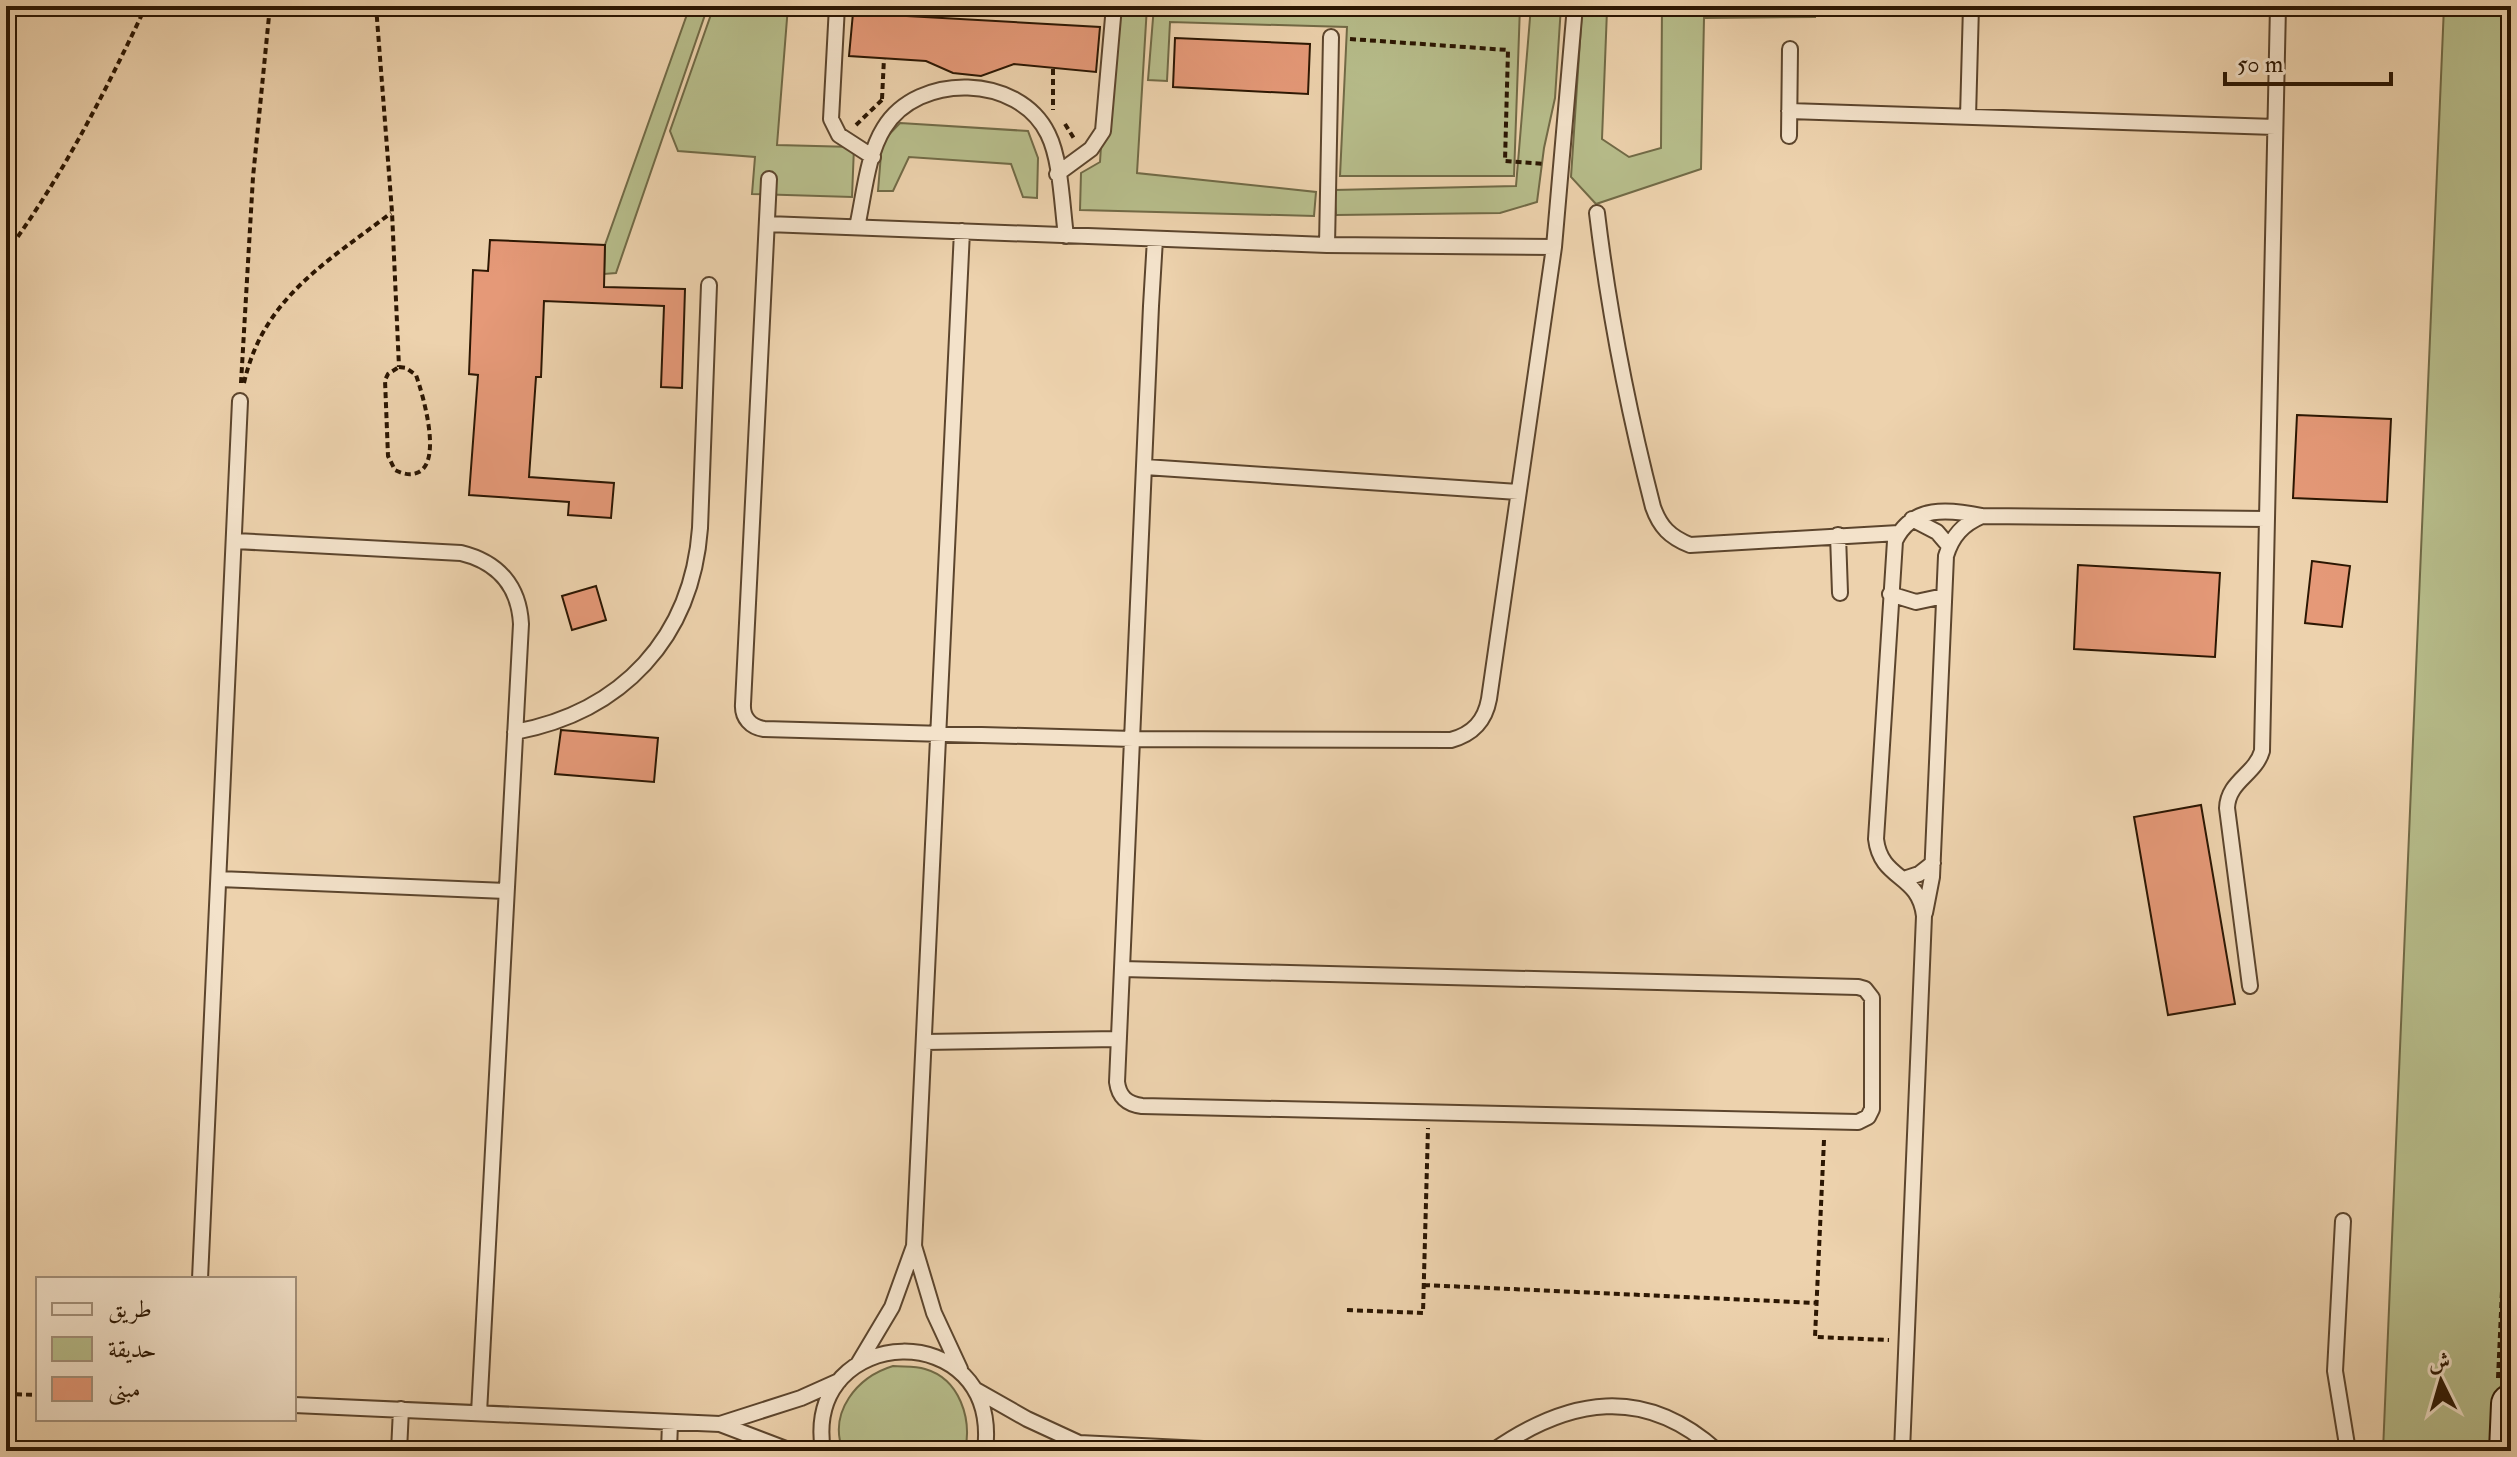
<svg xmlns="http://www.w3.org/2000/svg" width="2517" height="1457" font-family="'IM FELL Double Pica',Amiri,serif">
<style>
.green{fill:#b7bd8b;stroke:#716a46;stroke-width:2}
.building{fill:#e59978;stroke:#2b1602;stroke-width:2}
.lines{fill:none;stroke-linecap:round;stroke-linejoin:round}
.lane-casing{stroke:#5c452d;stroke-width:18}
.secondary-casing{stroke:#2b1602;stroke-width:42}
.path{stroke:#2b1602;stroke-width:4;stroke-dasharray:6 4;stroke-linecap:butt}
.lane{stroke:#f3e2ca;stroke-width:14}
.secondary{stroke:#f3e2ca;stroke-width:38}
</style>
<rect width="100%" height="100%" fill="#edd2ad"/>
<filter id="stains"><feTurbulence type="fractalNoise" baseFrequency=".0025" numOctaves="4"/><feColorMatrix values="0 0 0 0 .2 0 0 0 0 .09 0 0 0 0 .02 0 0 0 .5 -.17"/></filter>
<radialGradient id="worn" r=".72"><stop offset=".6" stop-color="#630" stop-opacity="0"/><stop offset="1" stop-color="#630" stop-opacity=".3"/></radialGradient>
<path class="green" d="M690,6H708L616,273L604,274L605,245Z
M714,6H788L777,145L854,147L852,197L752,194L755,157L678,151L670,131Z
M1110,6H1147L1137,173L1316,192L1314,216L1080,210L1081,173L1100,162Z
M1154,6H1520L1514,176H1340L1347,27L1170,22L1167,81L1148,80Z
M1531,6H1561L1555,98L1544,148L1537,202L1500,213L1336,215L1334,190L1516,186Z
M1662,6H1815V17L1704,18L1701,169L1596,204L1571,177L1582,10H1607L1602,139L1629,157L1661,148Z
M2444,6H2511V1451H2383Z
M900,123L1028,131L1038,158L1037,198L1023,197L1011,164L909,157L893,191H878L882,142Z
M893,1366C904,1367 915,1366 925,1369C960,1379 972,1419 965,1451H843C828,1412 857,1377 893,1366Z"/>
<path class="building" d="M853,13L1100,27L1096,72L1014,64L981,76L953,73L926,61L849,56Z
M1175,38L1310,44L1308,94L1173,87Z
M490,240L605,245L604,287L685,289L682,388L661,387L664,306L544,301L541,377H536L529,477L614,483L611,518L568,515L569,502L469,495L478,375L469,374L473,270L488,271Z
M2297,415L2391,419L2387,502L2293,498Z
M2312,561L2350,566L2342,627L2305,623Z
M2078,565L2220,573L2215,657L2074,649Z
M596,586L606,620L572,630L562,596Z
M561,730L658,738L654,782L555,774Z
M2201,805L2235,1004L2168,1015L2134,817Z"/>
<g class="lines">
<defs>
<path id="lane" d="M837,6L831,119L839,135L873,157
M1789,111L2275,127
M1968,117L1971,6
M1789,136L1790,49
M1057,174L1091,149L1103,131L1114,6
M769,179L743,704C742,718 751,727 764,729L1133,739L1451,740C1473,734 1485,721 1489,699L1554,247L1575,6
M1597,213C1609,313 1628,410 1653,507C1660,527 1670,537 1690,545L1899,533
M767,224L1327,245L1554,247
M857,227C864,196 867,155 884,128C918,72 1019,74 1048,134C1061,160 1062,206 1066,236
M1327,245L1331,37
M1145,467L1518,492
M1912,519L1937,532L1949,546
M1838,535L1840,593
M235,541L461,553C498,562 519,586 521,624L479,1413
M1890,594L1916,602L1944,596
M515,732C622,712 692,638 700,528L709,285
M219,879L506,891
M1904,879L1919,874L1933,863
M1925,913L1932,877L1946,556C1952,536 1963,524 1982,516
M1122,969L1858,987L1865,989L1872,998V1109L1868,1117L1858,1122L1142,1106C1127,1104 1119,1097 1117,1082L1151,306L1155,239
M2250,986L2227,808C2228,781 2255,775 2262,751L2278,6
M924,1042L1119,1039
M2343,1221L2335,1371L2348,1451
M914,1246L934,1313L960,1369
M200,1279L240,401
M858,1364L892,1307L914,1246L962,231
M976,1390L1027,1419L1079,1443L1245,1451
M294,1405L720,1424L791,1451
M720,1424L801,1398L839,1381
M399,1451L401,1409
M669,1451L670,1422
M823,1451C802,1322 1002,1315 985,1451
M1057,1451L1079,1443
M1493,1451C1569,1398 1644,1385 1717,1451
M1902,1451L1924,916C1919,873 1881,881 1876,839L1895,541C1912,505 1949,509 1982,516L2266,519"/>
<path id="secondary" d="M2509,1451L2511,1404"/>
</defs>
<use href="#lane" class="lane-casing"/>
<use href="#secondary" class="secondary-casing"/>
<path class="path" d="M376,6L392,212L399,367
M1350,39L1508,50L1505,161L1545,164
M1053,69V110
M882,99L884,58
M1065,124L1075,140
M856,125L884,98
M6,253C63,176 105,92 146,6
M399,367L406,368L416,375C423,395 442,460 419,472C411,476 403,474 395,470L388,456L385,380L388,374Z
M241,383L253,177L270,6
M244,383C263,298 327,262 391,213
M1824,1140L1815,1337L1889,1340
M1424,1285L1817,1303
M1347,1310L1423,1313L1428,1128
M2498,1378L2511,1093
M6,1394L38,1395"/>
<use href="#lane" class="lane"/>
<use href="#secondary" class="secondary"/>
</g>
<rect width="2517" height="1457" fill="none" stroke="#edd2ad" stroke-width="32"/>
<rect x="8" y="8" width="2501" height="1441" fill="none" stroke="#2b1602" stroke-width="4"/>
<rect x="16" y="16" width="2485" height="1425" fill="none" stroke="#2b1602" stroke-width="2"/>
<rect x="36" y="1277" width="260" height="144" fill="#f3e2ca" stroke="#a3907a" stroke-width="2"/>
<rect x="52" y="1303" width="40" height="12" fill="#f3e2ca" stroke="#a3907a" stroke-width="2"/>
<text x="108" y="1317" font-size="24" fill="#2b1602">طريق</text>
<rect x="52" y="1337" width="40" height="24" fill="#b7bd8b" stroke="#a3907a" stroke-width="2"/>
<text x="108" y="1357" font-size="24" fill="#2b1602">حديقة</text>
<rect x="52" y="1377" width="40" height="24" fill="#e59978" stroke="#a3907a" stroke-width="2"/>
<text x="108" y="1397" font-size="24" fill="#2b1602">مبنى</text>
<g transform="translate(2441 1381) rotate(355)" stroke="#f3e2ca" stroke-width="6" paint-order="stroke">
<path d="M0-6L14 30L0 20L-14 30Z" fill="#2b1602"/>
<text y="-12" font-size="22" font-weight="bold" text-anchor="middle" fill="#2b1602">ش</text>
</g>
<path d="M2225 72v12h166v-12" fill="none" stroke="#2b1602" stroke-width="4"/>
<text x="2237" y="72" font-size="24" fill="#2b1602" stroke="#f3e2ca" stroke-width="6" paint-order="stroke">50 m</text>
<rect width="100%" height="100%" filter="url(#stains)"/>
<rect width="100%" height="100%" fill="url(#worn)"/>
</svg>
